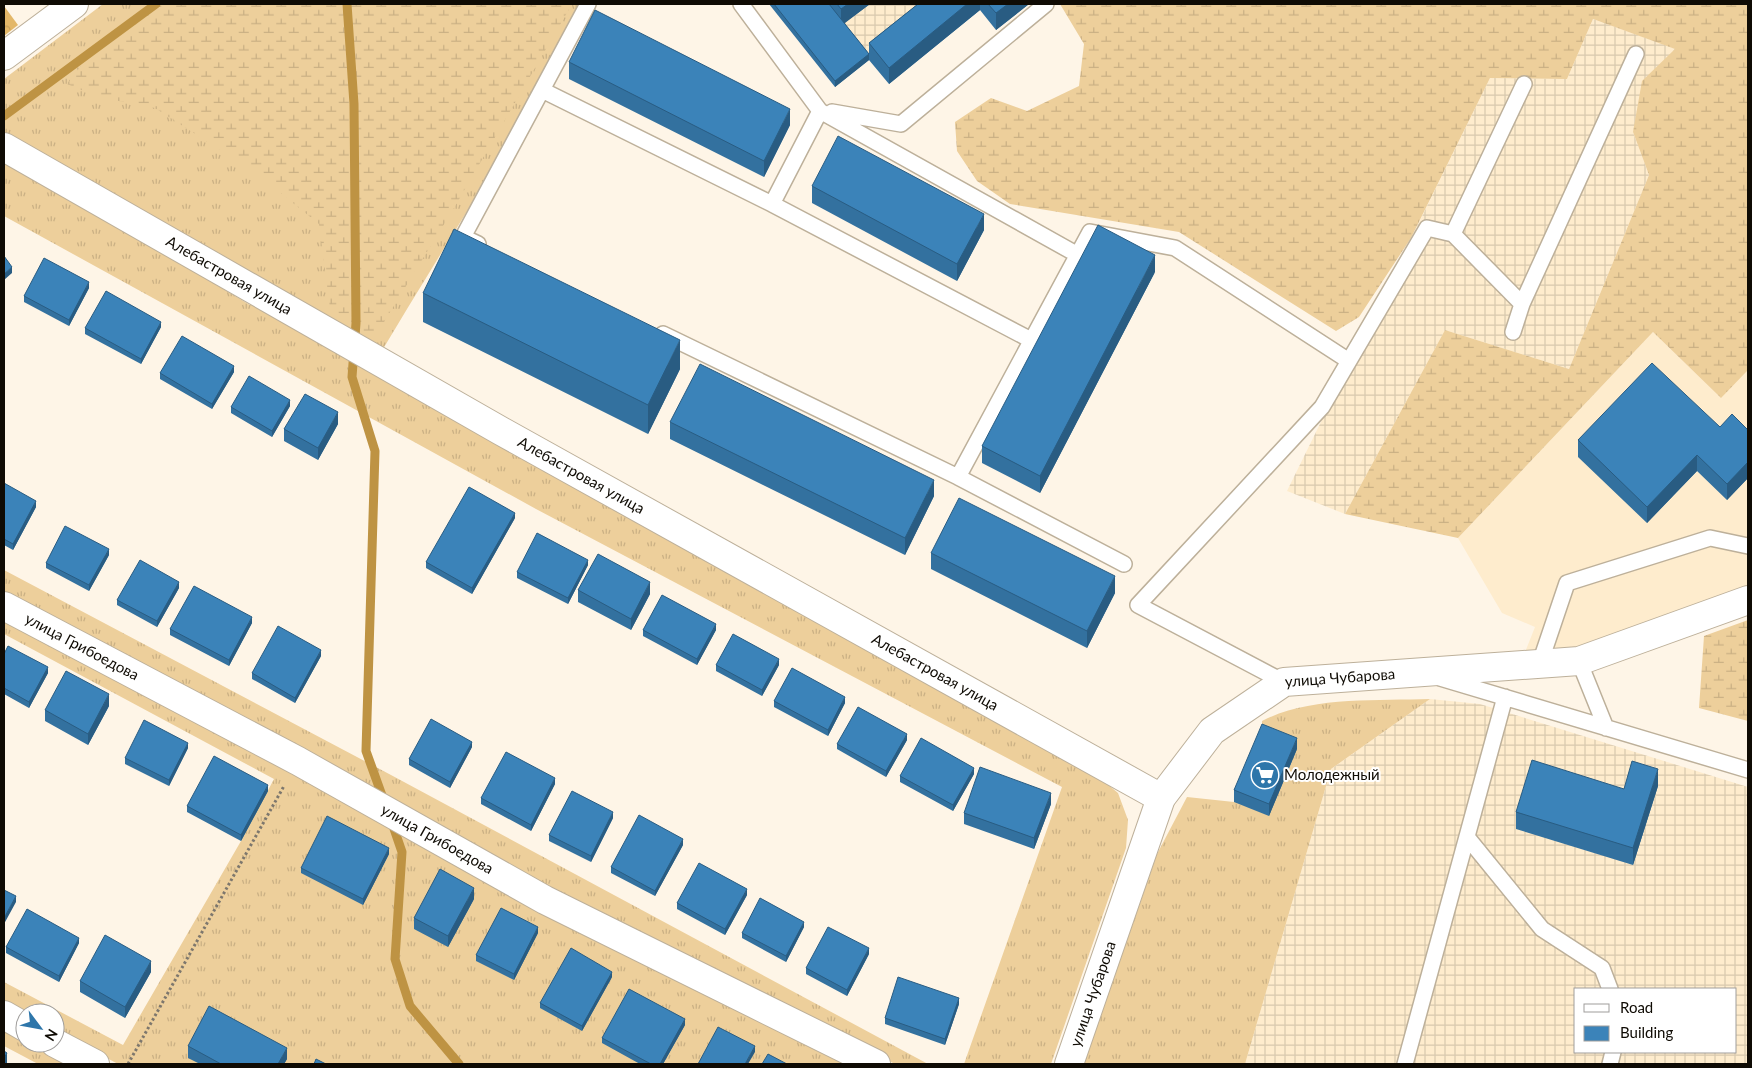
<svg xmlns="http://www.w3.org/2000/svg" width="1752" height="1068" font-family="Lato,sans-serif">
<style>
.built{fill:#feeccd}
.industrial{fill:url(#industrial-grid);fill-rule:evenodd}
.grass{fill:url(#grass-tufts)}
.forest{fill:url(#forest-crowns)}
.wetland{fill:url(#wetland-marsh)}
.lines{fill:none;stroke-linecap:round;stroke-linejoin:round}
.stream{stroke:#be9343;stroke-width:9}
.lane-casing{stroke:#bdb09a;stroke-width:18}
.street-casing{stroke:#bdb09a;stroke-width:30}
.secondary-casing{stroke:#bdb09a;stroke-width:30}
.path{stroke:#7d776d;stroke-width:3;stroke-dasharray:2.5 2.5;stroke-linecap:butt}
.lane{stroke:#fff;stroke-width:15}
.street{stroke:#fff;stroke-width:28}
.secondary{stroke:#fff;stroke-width:28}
.wall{fill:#33719f}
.shaded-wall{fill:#295c82}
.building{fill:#3b83b9;stroke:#295c82}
.labels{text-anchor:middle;stroke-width:4;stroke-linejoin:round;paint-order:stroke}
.street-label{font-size:15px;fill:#0f0b04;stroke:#fff}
.poi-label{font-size:15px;fill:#0f0b04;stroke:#fff;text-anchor:start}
</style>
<defs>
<pattern id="industrial-grid" width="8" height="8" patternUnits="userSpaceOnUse" patternTransform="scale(1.25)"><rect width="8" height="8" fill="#feeccd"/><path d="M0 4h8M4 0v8" fill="none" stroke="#d8c9ae"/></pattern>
<pattern id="grass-tufts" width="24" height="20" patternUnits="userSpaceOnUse" patternTransform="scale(1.25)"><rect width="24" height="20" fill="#edcf9b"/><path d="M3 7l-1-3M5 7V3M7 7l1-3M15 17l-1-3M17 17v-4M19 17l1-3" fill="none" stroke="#cab084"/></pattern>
<pattern id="forest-crowns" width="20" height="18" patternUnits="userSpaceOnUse" patternTransform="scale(1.25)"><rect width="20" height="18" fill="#e3b768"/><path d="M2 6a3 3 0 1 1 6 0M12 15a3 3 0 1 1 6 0" fill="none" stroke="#c29c59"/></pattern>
<pattern id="wetland-marsh" width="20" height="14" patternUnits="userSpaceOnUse" patternTransform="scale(1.25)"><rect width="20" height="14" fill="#edcf9b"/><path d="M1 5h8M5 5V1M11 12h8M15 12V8" fill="none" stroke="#cab084"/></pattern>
</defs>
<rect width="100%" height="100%" fill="#fef5e7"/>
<path class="built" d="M1653,332L1720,397L1748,370V600L1520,665L1535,627L1502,613L1458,538Z"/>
<path class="industrial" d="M823,4H938L869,60Z
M1593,19L1676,49L1633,132L1649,175L1569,369L1445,330L1345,514L1287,491L1490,78L1567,79Z
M1430,699L1480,704L1748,787V1064H1245L1331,769ZM1576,989H1736V1052H1576Z"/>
<path class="grass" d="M103,4H592C522,125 446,243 374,364L1100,778L1118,793L1128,820L1126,848L1051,1064H964L1062,787L536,509L4,216V158L250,305L256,298L4,138V79Z
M4,570L391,775L928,1064H895L551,891L4,593Z
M4,619L854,1064H118L55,1030V1013H25L4,1003V982L123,1045L241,841L274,779L4,634Z
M1430,699L1331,769L1245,1064H1084L1157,854L1187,797L1234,802L1262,736V721C1310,696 1376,701 1430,699Z
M4,1025L25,1036V1043H37L77,1064H38L4,1046Z"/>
<path class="forest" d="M4,6L18,25L4,36Z"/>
<path class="wetland" d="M155,4H572L454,208L366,351L343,338L330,308L319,224L257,174L155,108L98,97L67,84L87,58Z
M1060,4H1748V370L1721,398L1653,332L1458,538L1345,514L1445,330L1569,369L1649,175L1633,132L1642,81L1675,49L1593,19L1567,79L1490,78L1411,238L1359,317L1336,331L1179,232L1010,204L977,181L957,151L955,122L991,98L1027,111L1079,86L1084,44Z
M1748,620V721L1699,708L1704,636Z"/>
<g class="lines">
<path class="stream" d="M347,4L354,104L356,323L352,377L375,451L366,751L384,801
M4,116L156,4
M391,820L402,852L395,959L410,1006L459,1064"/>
<defs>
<path id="lane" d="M741,4L820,111L1078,255
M542,90L772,204
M820,111L772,204L1031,340
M832,112L901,124L1046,4
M1453,234L1524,84
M478,244L463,237L588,4
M1513,332L1522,304L1636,54
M663,334L958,477L1090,232L1175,248L1349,361
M958,477L1124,564
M1579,661L1606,728
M1540,663L1567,583L1710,538L1748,546
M1440,678L1748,770
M1284,682L1138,605L1322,407L1427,228L1453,234L1522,304
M1467,837L1542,929L1602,968L1610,989
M1405,1064L1505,697
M1610,1064L1613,1052"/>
<g id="street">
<path id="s1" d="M4,147L501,431L1161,798"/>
<path id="s2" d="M4,606L298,761L545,900L876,1064"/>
<path d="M4,1015L25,1027"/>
<path d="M55,1043L95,1064"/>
<path id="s3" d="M1069,1064L1161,798L1212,731L1284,682L1579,661L1748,600"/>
</g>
<path id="secondary" d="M4,56L74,4"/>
</defs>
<use href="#lane" class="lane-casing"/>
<use href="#street" class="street-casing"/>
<use href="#secondary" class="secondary-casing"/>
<path class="path" d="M128,1064L284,786"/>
<use href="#lane" class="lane"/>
<use href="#street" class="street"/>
<use href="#secondary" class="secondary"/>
</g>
<path class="wall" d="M769,4H870L844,23L869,54V43L918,4H1029L996,30L980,10L889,84L869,60L835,87Z
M569,62L790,125L764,177L569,79Z
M812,186L984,230L957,281L812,203Z
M1155,272L1040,493L982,463V446Z
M89,288L69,326L24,302V296Z
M423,293L680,369L648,434L423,322Z
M161,327L141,364L85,334V328Z
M234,372L212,409L160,379V373Z
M290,406L272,437L231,413V407Z
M670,422L934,496L905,555L670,439Z
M338,424L318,460L284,441V429Z
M1720,427L1748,430V478L1727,500L1697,471L1647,523L1578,457V440Z
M4,483L36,507L13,550L4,545Z
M515,518L472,594L426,568V562Z
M931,553L1115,593L1087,648L931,569Z
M109,555L89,591L46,568V563Z
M588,565L568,604L517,578V572Z
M179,588L157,627L117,605V600Z
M578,590L650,594L631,630L578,602Z
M252,623L229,666L170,635V629Z
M643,630H716L697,665L643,636Z
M4,654L48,673L29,708L4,694Z
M321,656L295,703L252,679V673Z
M716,665H779L762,696L716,671Z
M774,701L845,703L828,736L774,707Z
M109,706L88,745L45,721V710Z
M907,740L886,777L837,749V744Z
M472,747L450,788L409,765V759Z
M188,748L169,786L125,764V758Z
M1297,749L1269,816L1234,802V790Z
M974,774L953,811L900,782V776Z
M555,784L531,831L481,804V798Z
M1658,786L1633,865L1516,829V812L1624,789Z
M268,791L241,841L187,812V806Z
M1051,804L1034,849L964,824V813Z
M613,818L591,862L549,841V835Z
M683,845L655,896L611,873V867Z
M389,854L363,905L301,873V868Z
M747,895L725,935L677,909V903Z
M474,899L448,947L414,929V918Z
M804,927L786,962L742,938V933Z
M538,933L514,980L476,961V955Z
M79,943L59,982L6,953V947Z
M869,954L847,996L806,974V968Z
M151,972L125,1018L80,992V981Z
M612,977L582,1031L540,1008V1003Z
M959,1004L945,1045L885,1024V1018Z
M685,1025L663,1064H640L602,1043V1038Z
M188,1046L287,1059L284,1064H200L188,1058Z"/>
<path class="shaded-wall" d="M848,4H870L841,26V9Z
M967,4H980V10L889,84V68Z
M1008,4H1029L996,30V13Z
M869,54V60L835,87V81Z
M790,109V125L764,177V161Z
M984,214V230L957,281V264Z
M1155,255V272L1040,493V476Z
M12,267V273L4,280V274Z
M89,282V288L69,326V320Z
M161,322V327L141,364V359Z
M680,340V369L648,434V405Z
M234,366V372L212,409V404Z
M290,400V406L272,437V431Z
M338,412V424L318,460V448Z
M1697,455V471L1647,523V507Z
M1748,462V478L1727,500V484Z
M934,480V496L905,555V538Z
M36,501V507L13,550V544Z
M515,513V518L472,594V588Z
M109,549V555L89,591V585Z
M588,560V565L568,604V598Z
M1115,576V593L1087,648V631Z
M179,582V588L157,627V621Z
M650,582V594L631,630V619Z
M252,617V623L229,666V660Z
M716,624V630L697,665V659Z
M321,650V656L295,703V698Z
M779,659V665L762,696V690Z
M48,667V673L29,708V702Z
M109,694V706L88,745V734Z
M845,697V703L828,736V730Z
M907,734V740L886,777V771Z
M1297,738V749L1269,816V804Z
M472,742V747L450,788V782Z
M188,743V748L169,786V780Z
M974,768V774L953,811V805Z
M1658,769V786L1633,865V848Z
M555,778V784L531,831V825Z
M268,785V791L241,841V835Z
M1051,793V804L1034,849V838Z
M613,812V818L591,862V856Z
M683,839V845L655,896V891Z
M389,848V854L363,905V899Z
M474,888V899L448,947V936Z
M747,889V895L725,935V929Z
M16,896V902L4,924V918Z
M804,922V927L786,962V956Z
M538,927V933L514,980V974Z
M79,938V943L59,982V976Z
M869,948V954L847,996V990Z
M151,961V972L125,1018V1007Z
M612,972V977L582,1031V1026Z
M959,998V1004L945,1045V1039Z
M685,1019V1025L663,1064H660Z
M755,1046V1052L748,1064H745Z
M287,1048V1059L284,1064H278Z
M7,1053V1064H4V1058Z"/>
<path class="building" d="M774,4H829L869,54L835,81Z
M837,4H848L841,9Z
M918,4H967L889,68L869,43Z
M988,4H1008L996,13Z
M595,10L790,109L764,161L569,62Z
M838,136L984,214L957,264L812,186Z
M1098,225L1155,255L1040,476L982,446Z
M454,229L680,340L648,405L423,293Z
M4,256L12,267L4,274Z
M44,258L89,282L69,320L24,296Z
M106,291L161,322L141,359L85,328Z
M182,336L234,366L212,404L160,373Z
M1652,363L1720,427L1732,414L1748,430V462L1727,484L1697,455L1647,507L1578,440Z
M700,364L934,480L905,538L670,422Z
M249,376L290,400L272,431L231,407Z
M305,394L338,412L318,448L284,429Z
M4,483L36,501L13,544L4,539Z
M469,487L515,513L472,588L426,562Z
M959,498L1115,576L1087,631L931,553Z
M65,526L109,549L89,585L46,563Z
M537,533L588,560L568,598L517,572Z
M598,554L650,582L631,619L578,590Z
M140,560L179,582L157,621L117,600Z
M194,586L252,617L229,660L170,629Z
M662,595L716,624L697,659L643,630Z
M278,626L321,650L295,698L252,673Z
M733,634L779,659L762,690L716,665Z
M8,646L48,667L29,702L4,688V654Z
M792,668L845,697L828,730L774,701Z
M66,671L109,694L88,734L45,710Z
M858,707L907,734L886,771L837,744Z
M431,719L472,742L450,782L409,759Z
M144,720L188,743L169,780L125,758Z
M1262,724L1297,738L1269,804L1234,790Z
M921,738L974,768L953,805L900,776Z
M506,752L555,778L531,825L481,798Z
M214,756L268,785L241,835L187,806Z
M1532,760L1624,789L1632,761L1658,769L1633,848L1516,812Z
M980,767L1051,793L1034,838L964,813Z
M572,791L613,812L591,856L549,835Z
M639,815L683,839L655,891L611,867Z
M327,816L389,848L363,899L301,868Z
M699,863L747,889L725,929L677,903Z
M440,869L474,888L448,936L414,918Z
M4,890L16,896L4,918Z
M760,898L804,922L786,956L742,933Z
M501,908L538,927L514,974L476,955Z
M27,909L79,938L59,976L6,947Z
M828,927L869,948L847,990L806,968Z
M105,935L151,961L125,1007L80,981Z
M571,948L612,972L582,1026L540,1003Z
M898,977L959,998L945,1039L885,1018Z
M629,989L685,1019L660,1064H651L602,1038Z
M209,1006L287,1048L278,1064H221L188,1046Z
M718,1027L755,1046L745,1064H698Z
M4,1051L7,1053L4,1058Z
M768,1054L787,1064H762Z
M316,1059L326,1064H314Z"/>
<defs>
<symbol id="supermarket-disc" viewBox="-11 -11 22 22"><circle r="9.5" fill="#2e76aa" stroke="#fff"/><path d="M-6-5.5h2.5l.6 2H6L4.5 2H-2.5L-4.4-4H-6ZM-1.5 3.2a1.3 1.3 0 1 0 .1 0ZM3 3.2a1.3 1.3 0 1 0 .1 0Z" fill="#fff"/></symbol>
</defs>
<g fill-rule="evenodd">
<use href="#supermarket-disc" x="1249" y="759" width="32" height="32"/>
</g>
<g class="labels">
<g class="street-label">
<text dy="5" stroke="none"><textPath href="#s1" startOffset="259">Алебастровая улица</textPath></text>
<text dy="5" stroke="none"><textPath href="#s1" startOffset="664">Алебастровая улица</textPath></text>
<text dy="5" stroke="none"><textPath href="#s2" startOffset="88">улица Грибоедова</textPath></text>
<text dy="5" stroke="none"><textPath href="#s1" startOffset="1069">Алебастровая улица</textPath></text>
<text dy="5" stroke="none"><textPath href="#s3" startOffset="509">улица Чубарова</textPath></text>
<text dy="5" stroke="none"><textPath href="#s2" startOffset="492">улица Грибоедова</textPath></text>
<text dy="5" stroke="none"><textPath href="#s3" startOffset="74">улица Чубарова</textPath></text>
</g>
<g class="poi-label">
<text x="1284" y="780">Молодежный</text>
</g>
</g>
<rect width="1752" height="1068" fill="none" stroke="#0f0b04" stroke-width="10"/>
<rect x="1574" y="988" width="162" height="65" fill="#ffffff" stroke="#9f9d9b"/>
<rect x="1584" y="1004" width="25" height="8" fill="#ffffff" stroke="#9f9d9b"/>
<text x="1620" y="1013" font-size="15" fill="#0f0b04">Road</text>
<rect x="1584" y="1026" width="25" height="15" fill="#3b83b9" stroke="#9f9d9b"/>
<text x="1620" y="1038" font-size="15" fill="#0f0b04">Building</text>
<g transform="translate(40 1028) rotate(122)"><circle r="24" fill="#ffffff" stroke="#9f9d9b"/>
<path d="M0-4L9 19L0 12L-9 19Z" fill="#2e76aa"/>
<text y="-8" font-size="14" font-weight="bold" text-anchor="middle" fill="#0f0b04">N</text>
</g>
</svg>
